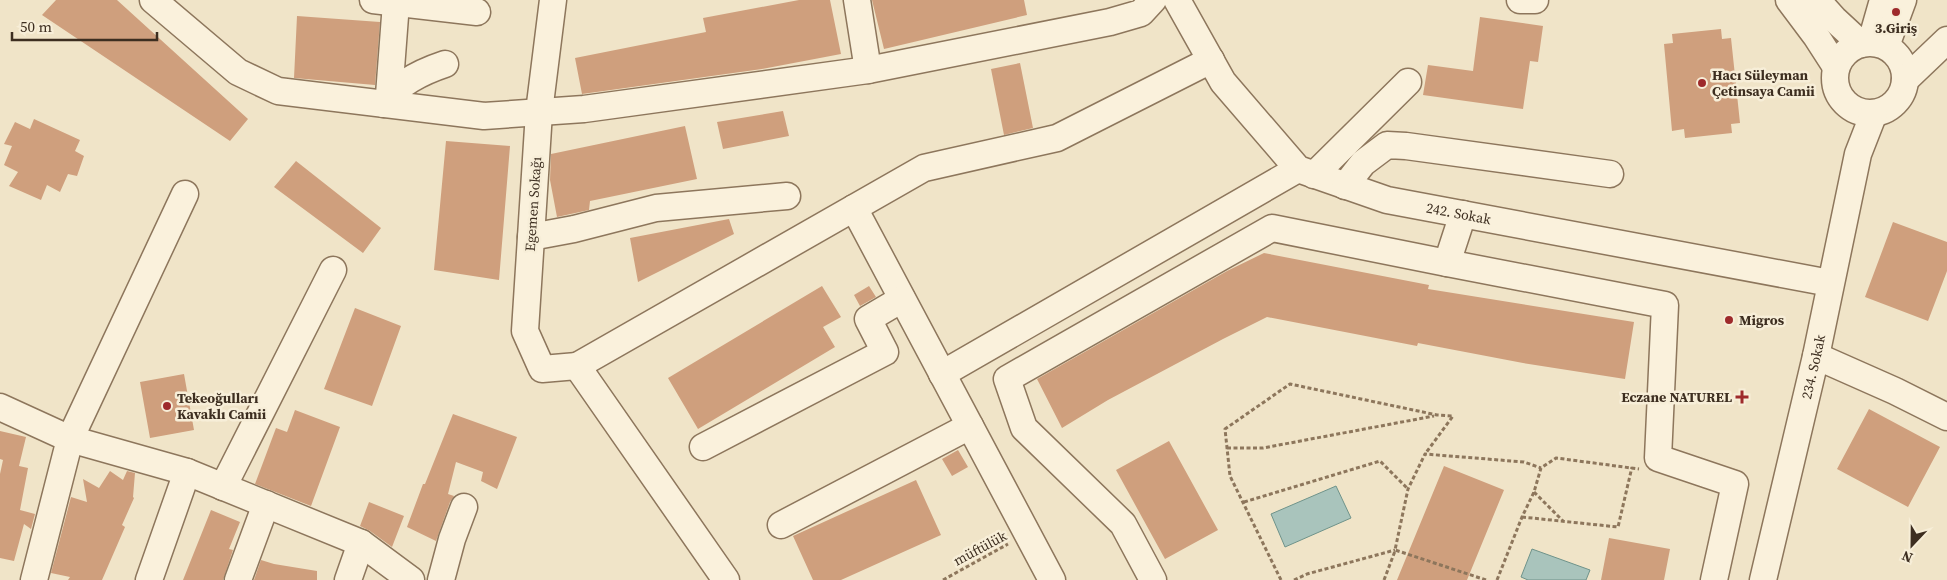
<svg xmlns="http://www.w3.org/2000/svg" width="1947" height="580" font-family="'Source Serif 4',serif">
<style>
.water{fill:#a9c4bc;stroke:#6f938a}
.building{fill:#cf9f7d}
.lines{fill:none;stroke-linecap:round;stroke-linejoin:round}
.minor-casing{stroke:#8d765c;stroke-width:29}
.path{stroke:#8d765c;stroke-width:3;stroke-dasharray:4 2.5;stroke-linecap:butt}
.minor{stroke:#faf1dc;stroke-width:26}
.poi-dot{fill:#9e2a2b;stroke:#f7eed8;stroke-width:2}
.labels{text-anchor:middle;stroke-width:5;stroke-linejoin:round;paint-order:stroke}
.poi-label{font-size:14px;font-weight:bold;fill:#3d2e20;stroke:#f7eed8;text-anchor:start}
.street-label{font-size:14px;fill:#3d2e20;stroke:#f7eed8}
</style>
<rect width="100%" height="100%" fill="#f0e4c8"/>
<path class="water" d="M1336,486L1351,518L1285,547L1271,514Z
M1532,549L1590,570L1586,580H1528L1521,577Z"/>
<path class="building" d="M56,0H117L248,119L230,141L42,15Z
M799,0H830L841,54L762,69L582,94L575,58L706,32L703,18Z
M872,0H1024L1027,15L884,49Z
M297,16L380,22L375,85L294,78Z
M1480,17L1543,26L1538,62L1530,61L1523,109L1423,95L1428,65L1473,71Z
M1721,29L1722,39L1731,38L1740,123L1731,124L1732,133L1685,138L1684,129L1672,131L1664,44L1673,43L1672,34Z
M1020,63L1033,128L1004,135L991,69Z
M783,111L789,136L723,149L717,122Z
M34,119L80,140L75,151L84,156L77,176L68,174L60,192L47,185L41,200L9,186L18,172L4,165L12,146L4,144L15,122L30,129Z
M685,126L697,179L590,201L589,210L557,217L550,180L551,154Z
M446,141L510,146L499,280L434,270Z
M296,161L381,228L363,253L274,187Z
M729,219L734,234L638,282L630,238Z
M1893,222L1947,242V271L1928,321L1865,297Z
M1264,253L1429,285L1428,289L1634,322L1625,379L1523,363L1418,343L1417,346L1267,317L1223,339L1108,400L1062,428L1037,379L1227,271Z
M822,286L841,317L823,327L835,347L698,429L668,378Z
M869,286L876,297L860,306L854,295Z
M355,308L401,326L372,406L324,389Z
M184,374L194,430L150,438L140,382Z
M1869,409L1940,447L1908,507L1837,469Z
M295,410L340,427L311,506L255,484L276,428L287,432Z
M453,414L517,437L497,489L481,481L483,472L456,462L448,494L454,496L450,502L436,541L407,527L423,484H425Z
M0,431L26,437L19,466L28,468L20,510L35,514L31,529L24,524L14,561L0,558V474L3,460L0,459Z
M1169,441L1218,530L1165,559L1116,470Z
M958,450L968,467L952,476L942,459Z
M1444,466L1504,490L1467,580H1397Z
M110,471L123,480L127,471L135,473L133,497L134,498L122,525L125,527L102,580H68L70,577L51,573L71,497L87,502L83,479L99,488Z
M916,480L941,535L841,580H813L793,536Z
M369,502L404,516L392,547L370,531L360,526Z
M211,510L240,522L229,549L233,550L223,580H183Z
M1609,538L1670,549L1664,580H1601Z
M261,560L274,564L317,571V580H254Z"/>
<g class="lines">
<defs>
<g id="minor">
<path d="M153,0L238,72L278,91L484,116L584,109L868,70L1110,22L1141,13L1153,0"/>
<path d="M373,0L477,12"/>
<path d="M553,0L539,112L525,331L542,369L577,366"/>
<path d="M857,0L868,70"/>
<path id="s1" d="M1177,0L1223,82L1298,169L1387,200L1830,283"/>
<path d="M1520,0H1535"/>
<path d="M1789,0L1816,36L1836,67"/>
<path d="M1817,0L1834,19L1861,44"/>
<path d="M1871,42L1883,0"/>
<circle cx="1870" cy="78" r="35"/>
<path d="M1886,46L1903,0"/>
<path d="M1905,80L1947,40"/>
<path d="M389,95L396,3"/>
<path d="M384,104C396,84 424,71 445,64"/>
<path d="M1314,175L1408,82"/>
<path d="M1345,186L1363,163L1387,145L1406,146L1610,174"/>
<path d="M854,208L1052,580"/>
<path d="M531,237L574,229L656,208L787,196"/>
<path d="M1447,263L1665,305L1658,458L1735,484L1714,580"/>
<path d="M1816,356L1895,391L1947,417"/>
<path d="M942,374L1298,169"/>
<path d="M0,407L70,439L187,472L361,543L411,580"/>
<path d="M703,447L885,352L868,319L902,299"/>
<path d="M223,487L333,270"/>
<path d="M781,525L970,426"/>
<path d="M34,580L70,439L185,194"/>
<path d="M149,580L187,472"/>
<path d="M238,580L266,504"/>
<path d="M348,580L361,543"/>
<path d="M441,580L452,539L464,507"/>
<path d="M726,580L577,366L924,168L1057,138L1211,60"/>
<path d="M1153,580L1123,524L1024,428L1007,379L1272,228L1447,263L1463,214"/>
<path id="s2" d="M1763,580L1816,356L1858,154L1874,113"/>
</g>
</defs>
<use href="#minor" class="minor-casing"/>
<path class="path" d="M1227,448H1263L1434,416
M1534,492L1564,522
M1244,502L1380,461L1408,489
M1522,517L1618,527L1632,467
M943,580L1008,544
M1281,580L1230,476L1225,429L1290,384L1437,415L1453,416L1425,454
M1294,580L1307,574L1395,550
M1384,580L1395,551
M1486,580L1395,550L1408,489L1425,454L1524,462L1541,468
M1497,580L1522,517L1534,492L1541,468L1556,458L1639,469"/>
<use href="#minor" class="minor"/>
</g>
<g class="poi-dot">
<circle cx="1896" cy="12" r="5"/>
<circle cx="1702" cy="83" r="5"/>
<circle cx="1729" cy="320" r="5"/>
<path d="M1739.5 389.5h5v5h5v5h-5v5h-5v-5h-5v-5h5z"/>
<circle cx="167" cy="406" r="5"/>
</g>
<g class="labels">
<g class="poi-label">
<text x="1896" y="33" text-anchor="middle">3.Giriş</text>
<text x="1712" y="80">Hacı Süleyman<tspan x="1712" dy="16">Çetinsaya Camii</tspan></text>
<text x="1739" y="325">Migros</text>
<text x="1732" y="402" text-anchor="end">Eczane NATUREL</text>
<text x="177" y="403">Tekeoğulları<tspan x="177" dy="16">Kavaklı Camii</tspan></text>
</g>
<g class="street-label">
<text transform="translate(533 204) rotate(-86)" y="5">Egemen Sokağı</text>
<text dy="5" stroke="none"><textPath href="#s1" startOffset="376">242. Sokak</textPath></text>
<text dy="5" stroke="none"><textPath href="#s2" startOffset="219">234. Sokak</textPath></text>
<text transform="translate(980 548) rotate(-28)" y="5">müftülük</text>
</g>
</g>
<g transform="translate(1912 545) rotate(202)" stroke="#f7eed8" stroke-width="4" paint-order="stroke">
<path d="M0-4L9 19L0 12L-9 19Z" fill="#3d2e20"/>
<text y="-8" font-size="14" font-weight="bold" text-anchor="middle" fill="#3d2e20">N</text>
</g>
<path d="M12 32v8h145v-8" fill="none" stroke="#3d2e20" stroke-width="2.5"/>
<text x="20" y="32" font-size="15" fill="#3d2e20" stroke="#f7eed8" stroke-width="4" paint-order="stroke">50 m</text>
</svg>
